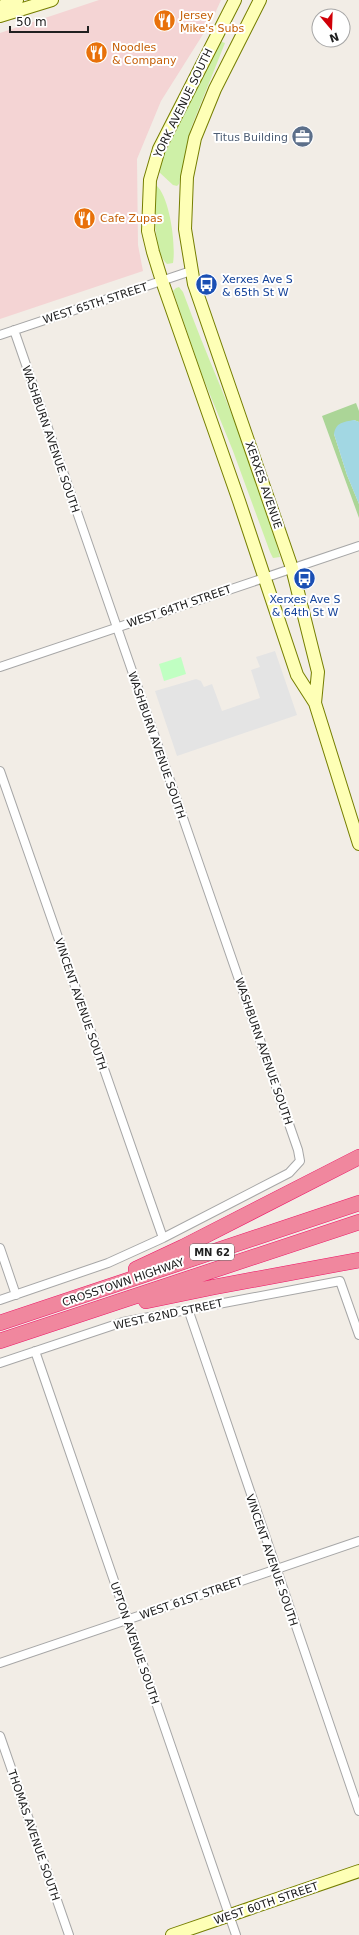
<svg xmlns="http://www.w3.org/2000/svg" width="359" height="1935" font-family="'DejaVu Sans',sans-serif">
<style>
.commercial{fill:#f4d4d4}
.grass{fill:#cef0a7}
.forest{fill:#abd597}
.park{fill:#c0ffc2}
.parking{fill:#e4e4e4}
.water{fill:#a2d7e3}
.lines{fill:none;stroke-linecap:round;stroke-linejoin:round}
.street-casing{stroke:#a7a7a7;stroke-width:10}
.secondary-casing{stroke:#757e00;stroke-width:14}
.highway-casing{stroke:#ed1667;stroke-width:16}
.street{stroke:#fff;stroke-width:8}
.secondary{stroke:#feffb6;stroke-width:12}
.highway{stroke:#f0879e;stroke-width:15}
.labels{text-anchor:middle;stroke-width:4;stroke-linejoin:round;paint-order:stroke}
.shield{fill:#fff;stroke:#636363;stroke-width:1}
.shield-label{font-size:10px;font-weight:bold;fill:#202020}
.food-label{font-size:11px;fill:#c56008;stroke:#fff;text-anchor:start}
.street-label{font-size:11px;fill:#202020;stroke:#fff}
.service-label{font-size:11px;fill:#4e5e75;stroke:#fff;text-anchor:end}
.transit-label{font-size:11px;fill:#164399;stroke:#fff;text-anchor:start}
</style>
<rect width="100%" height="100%" fill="#f2ede6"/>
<path class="commercial" d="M99,0H221L212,20L161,101L137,159L138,245L143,271L0,319V33Z"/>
<path class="grass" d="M219,41L225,43L191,128L179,184L177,186L173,185L159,172L164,153Z
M156,185C170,197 176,245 173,263L167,264C152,251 155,204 156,185Z
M179,287L183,292C215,380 258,465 280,557L273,558L270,552L233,451L202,375L173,291L176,288Z"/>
<path class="forest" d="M356,403L359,411V422L354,420L334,434L347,475L359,504V518L322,416Z"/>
<path class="park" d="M181,657L186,674L164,681L159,664Z"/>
<path class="parking" d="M275,651L297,715L177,756L155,691L196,679L201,681L204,687L212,684L222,711L260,698L251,670L260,667L256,657Z"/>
<path class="water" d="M354,420L359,422V504L347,475L334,434C336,422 344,422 354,420Z"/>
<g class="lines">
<defs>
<path id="street" d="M0,335L191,271
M0,667L359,546
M0,771L163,1238
M0,1248L16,1295
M0,1300L108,1263L163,1238L289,1173L300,1161L298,1150L14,330
M188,1309L359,1811
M35,1351L236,1935
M0,1363L123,1322L340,1281L359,1335
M0,1663L359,1541
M0,1736L69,1935"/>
<path id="secondary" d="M235,0L159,149L150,180L148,231L153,252L162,281L239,501L297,675L315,703L359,844
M260,0L215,89L195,138L187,177L185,229L194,284L292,568L318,672L315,703
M0,7L17,0
M0,16L52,0
M172,1935L359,1871"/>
<path id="highway" d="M136,1269L183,1247L359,1157
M146,1301L214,1287L359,1260
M0,1323L359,1203
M0,1341L359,1222"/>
</defs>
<use href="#street" class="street-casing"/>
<use href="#secondary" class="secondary-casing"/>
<use href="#highway" class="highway-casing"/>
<use href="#street" class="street"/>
<use href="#secondary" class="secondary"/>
<use href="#highway" class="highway"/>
</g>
<defs>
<symbol id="restaurant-disc" viewBox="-11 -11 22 22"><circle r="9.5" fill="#e8710a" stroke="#fff"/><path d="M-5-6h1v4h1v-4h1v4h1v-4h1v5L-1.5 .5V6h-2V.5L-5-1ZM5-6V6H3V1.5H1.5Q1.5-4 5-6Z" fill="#fff"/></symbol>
<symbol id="office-disc" viewBox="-11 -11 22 22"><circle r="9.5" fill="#5c6f8a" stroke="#fff"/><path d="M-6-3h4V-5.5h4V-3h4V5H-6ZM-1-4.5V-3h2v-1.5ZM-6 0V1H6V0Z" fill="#fff"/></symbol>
<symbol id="bus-disc" viewBox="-11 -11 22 22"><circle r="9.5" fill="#1a4fb4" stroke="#fff"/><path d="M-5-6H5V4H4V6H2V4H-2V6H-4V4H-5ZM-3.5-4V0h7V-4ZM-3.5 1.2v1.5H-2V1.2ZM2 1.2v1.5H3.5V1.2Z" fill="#fff"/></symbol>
</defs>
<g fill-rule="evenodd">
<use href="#restaurant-disc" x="152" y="8" width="25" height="25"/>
<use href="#restaurant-disc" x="84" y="40" width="25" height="25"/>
<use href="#office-disc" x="290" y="124" width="25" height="25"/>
<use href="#restaurant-disc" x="72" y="206" width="25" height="25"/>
<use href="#bus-disc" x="194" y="272" width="25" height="25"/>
<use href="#bus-disc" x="292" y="566" width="25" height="25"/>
</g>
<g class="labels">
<rect class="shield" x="190" y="1244" width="44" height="16" rx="3"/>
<g class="shield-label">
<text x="212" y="1256">MN 62</text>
</g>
<g class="food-label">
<text x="180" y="19">Jersey<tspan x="180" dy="13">Mike's Subs</tspan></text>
<text x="112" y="51">Noodles<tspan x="112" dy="13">&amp; Company</tspan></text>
<text x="100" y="222">Cafe Zupas</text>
</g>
<g class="street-label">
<text transform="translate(183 103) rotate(-64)" y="4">YORK AVENUE SOUTH</text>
<text transform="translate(95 303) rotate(-18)" y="4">WEST 65TH STREET</text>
<text transform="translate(51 439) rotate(71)" y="4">WASHBURN AVENUE SOUTH</text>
<text transform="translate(264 485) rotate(71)" y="4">XERXES AVENUE</text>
<text transform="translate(179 606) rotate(-19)" y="4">WEST 64TH STREET</text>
<text transform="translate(157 745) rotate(71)" y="4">WASHBURN AVENUE SOUTH</text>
<text transform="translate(81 1004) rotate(71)" y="4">VINCENT AVENUE SOUTH</text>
<text transform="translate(264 1051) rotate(71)" y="4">WASHBURN AVENUE SOUTH</text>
<text transform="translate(123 1282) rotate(-19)" y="4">CROSSTOWN HIGHWAY</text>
<text transform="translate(168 1314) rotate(-12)" y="4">WEST 62ND STREET</text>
<text transform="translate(272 1560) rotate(71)" y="4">VINCENT AVENUE SOUTH</text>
<text transform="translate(191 1598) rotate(-19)" y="4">WEST 61ST STREET</text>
<text transform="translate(135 1643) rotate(71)" y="4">UPTON AVENUE SOUTH</text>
<text transform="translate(34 1835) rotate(71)" y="4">THOMAS AVENUE SOUTH</text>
<text transform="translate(266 1903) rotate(-19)" y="4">WEST 60TH STREET</text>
</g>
<g class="service-label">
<text x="288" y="141">Titus Building</text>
</g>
<g class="transit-label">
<text x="222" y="283">Xerxes Ave S<tspan x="222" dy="13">&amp; 65th St W</tspan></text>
<text x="305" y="603" text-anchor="middle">Xerxes Ave S<tspan x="305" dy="13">&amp; 64th St W</tspan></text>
</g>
</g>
<g transform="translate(331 28) rotate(161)"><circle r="19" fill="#ffffff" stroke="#a6a6a6"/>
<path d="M0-3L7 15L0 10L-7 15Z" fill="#d00008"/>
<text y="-6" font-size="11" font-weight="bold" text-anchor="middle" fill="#202020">N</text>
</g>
<path d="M10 26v6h78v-6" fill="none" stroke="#202020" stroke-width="2"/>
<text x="16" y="26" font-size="12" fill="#202020" stroke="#ffffff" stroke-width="3" paint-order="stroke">50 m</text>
</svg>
